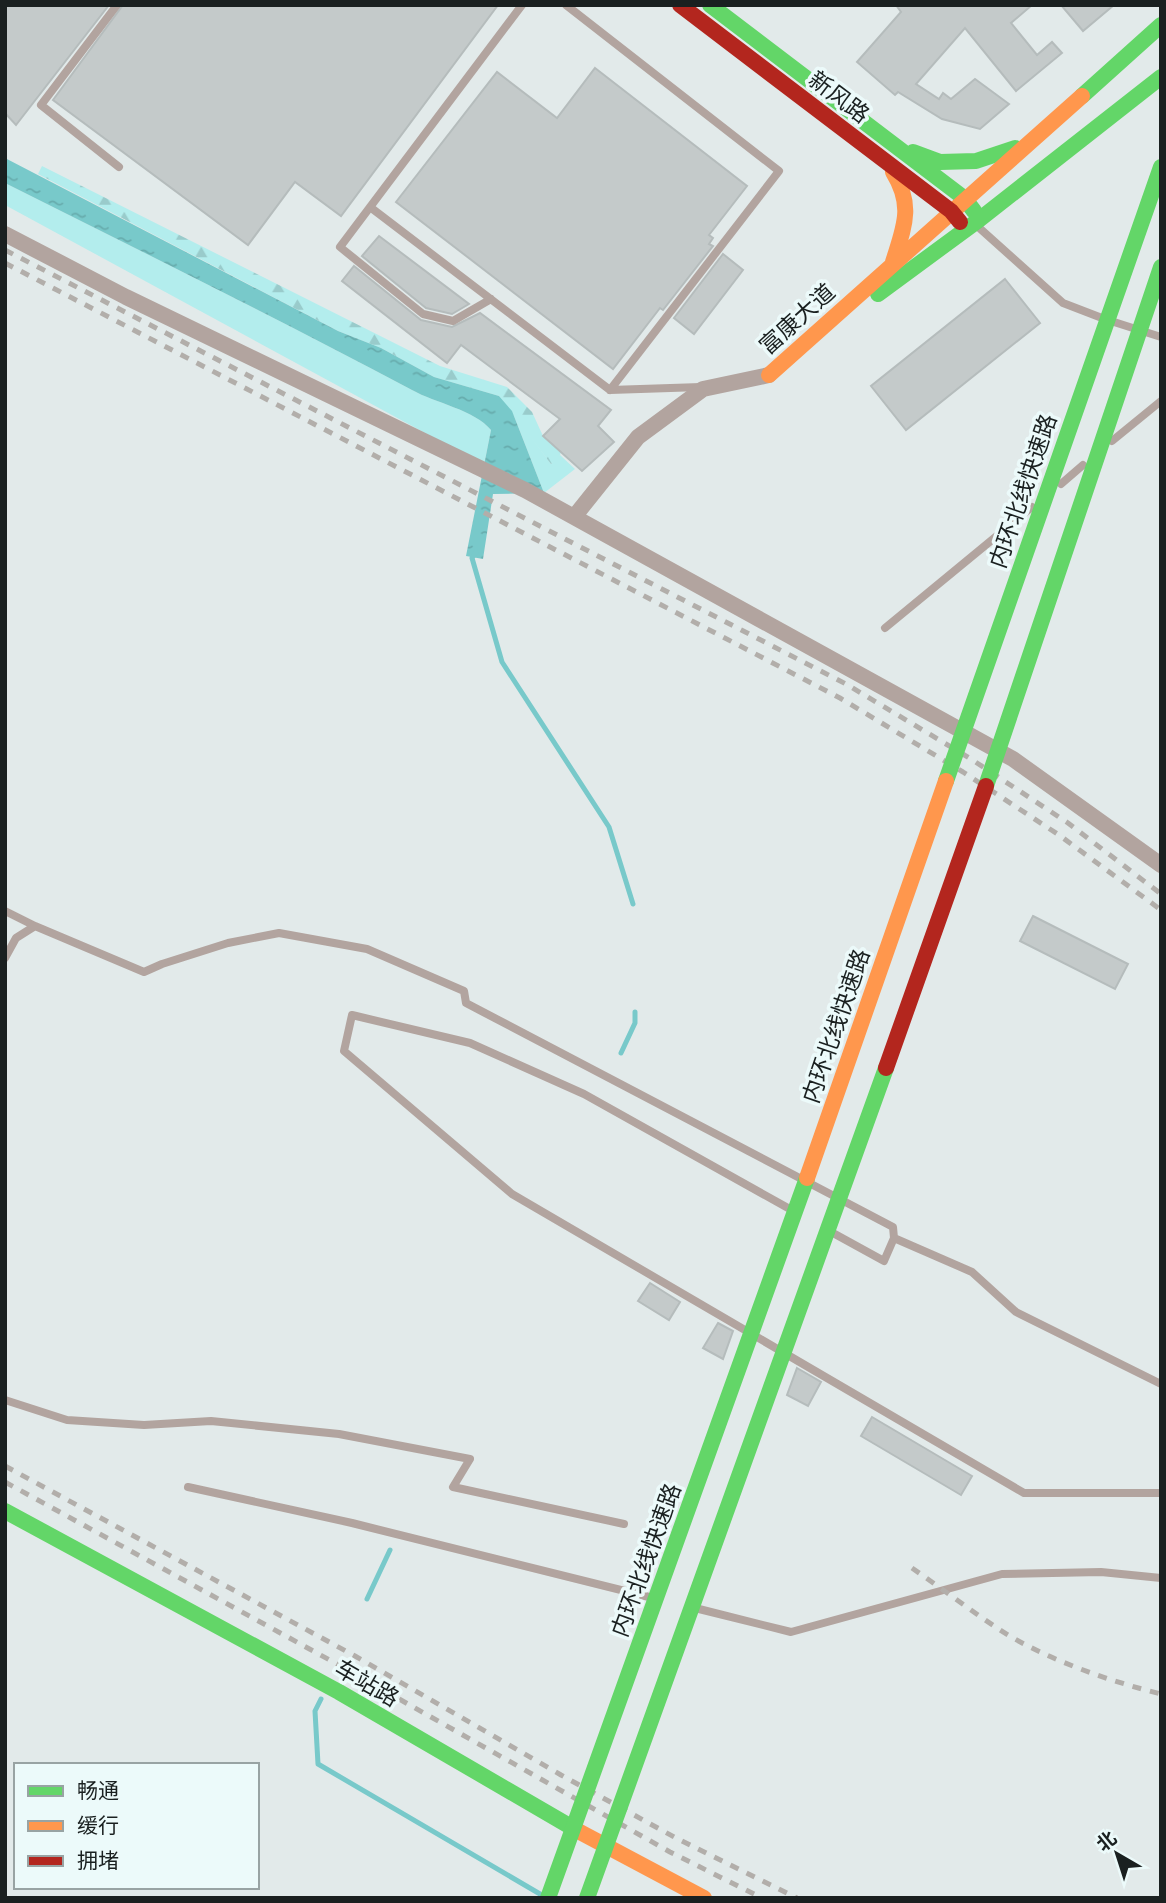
<svg xmlns="http://www.w3.org/2000/svg" width="1166" height="1903" font-family="'Varela Round','Noto Sans SC',sans-serif">
<style>
.green{fill:#b3eded}
.forest{fill:url(#forest-firs)}
.water{fill:url(#water-ripples)}
.lines{fill:none;stroke-linecap:round;stroke-linejoin:round}
.stream{stroke:#78c9ca;stroke-width:5}
.building{fill:#c4caca;stroke:#b5bcbc;stroke-width:2}
.lane{stroke:#b2a49f;stroke-width:8}
.street{stroke:#b2a49f;stroke-width:16}
.fast{stroke:#63d668;stroke-width:16}
.slow{stroke:#ff974d;stroke-width:16}
.jam{stroke:#b3261e;stroke-width:16}
.rail{stroke:#b2aeaa;stroke-width:5;stroke-dasharray:9 9;stroke-linecap:butt}
.fast-bridge{stroke:#63d668;stroke-width:16}
.slow-bridge{stroke:#ff974d;stroke-width:16}
.jam-bridge{stroke:#b3261e;stroke-width:16}
.labels{text-anchor:middle;stroke-width:7;stroke-linejoin:round;paint-order:stroke}
.street-label{font-size:23px;fill:#1a2020;stroke:#ecfafa}
</style>
<defs>
<pattern id="forest-firs" width="22" height="20" patternUnits="userSpaceOnUse" patternTransform="scale(1.75)"><rect width="22" height="20" fill="#b3eded"/><path d="M5 1l3.5 6h-7zM16 11l3.5 6h-7z" fill="#99cbcb"/></pattern>
<pattern id="water-ripples" width="26" height="14" patternUnits="userSpaceOnUse" patternTransform="scale(1.75)"><rect width="26" height="14" fill="#78c9ca"/><path d="M2 4q2-2 4 0t4 0M15 11q2-2 4 0t4 0" fill="none" stroke="#67acad"/></pattern>
</defs>
<rect width="100%" height="100%" fill="#e2eaea"/>
<path class="green" d="M5,183C141,251 278,319 412,390C435,403 475,410 491,430L484,465L5,205Z
M512,411L551,464L560,455L575,469L544,493Z"/>
<path class="forest" d="M42,166L440,366L507,387L532,412L543,436L561,452L559,458L551,464L499,396L434,377L381,348L338,331L38,174Z"/>
<path class="water" d="M5,158L338,331L381,348L434,377L499,396L512,411L544,493L493,494L483,559L466,556L491,430C475,410 435,403 412,390C278,319 141,251 5,183Z"/>
<g class="lines">
<path class="stream" d="M476,552L472,558L502,662L609,827L633,904
M621,1053L635,1023V1012
M367,1599L390,1550
M321,1699L315,1711L318,1764L540,1894"/>
</g>
<path class="building" d="M5,5H109L16,125L5,113Z
M123,5H498L341,216L295,182L248,245L53,100Z
M896,5H1032L1011,23L1037,55L1052,42L1062,53L1016,91L965,28L916,84L939,99L943,93L951,99L975,79L1009,104L980,129L942,119L898,92L895,95L857,62L901,12Z
M1061,5H1114L1083,31Z
M595,68L747,186L709,235L713,238L709,244L713,246L663,310L660,308L613,369L396,202L497,72L557,118Z
M379,236L469,304L452,314L426,308L362,256Z
M723,254L743,270L694,334L674,318Z
M354,266L421,320L452,327L480,313L611,410L598,426L614,442L582,471L543,436L560,419L461,345L447,363L342,281Z
M1005,279L1040,323L906,430L871,386Z
M1033,916L1128,964L1115,989L1020,941Z
M650,1283L680,1302L669,1320L638,1301Z
M718,1323L733,1331L723,1359L703,1348Z
M797,1368L821,1382L808,1406L787,1395Z
M872,1417L972,1476L961,1495L861,1436Z"/>
<g class="lines">
<path class="lane" d="M117,5L41,105L119,167
M370,207L610,390L779,171L566,5
M976,225L1063,303L1102,318
M491,299L453,321L423,314L340,247L522,5
M1114,322L1161,337
M610,390L701,387
M1112,441L1161,401
M1061,484L1083,465
M885,628L1032,507
M5,911L35,926
M5,958L16,938L35,926L144,972L162,964L228,943L279,933L367,949L464,991L466,1003L893,1227L894,1238
M788,1208L584,1094L470,1043L352,1015L344,1051L512,1194L1024,1493H1161
M833,1233L884,1261L894,1238L972,1272L1016,1312L1161,1384
M5,1400L67,1420L144,1425L211,1421L339,1434L470,1459L453,1487L624,1524
M188,1487L352,1523L649,1597
M699,1609L791,1632L1002,1574L1101,1572L1161,1578"/>
<path class="street" d="M5,234L126,297L525,490L1013,759L1161,865
M574,517L638,437L703,389L769,375"/>
<path class="fast" d="M710,5L964,198L974,211
M1082,96L1161,25
M913,152L940,162L976,161L1015,148
M878,294L980,219L1161,77
M5,1511L339,1692L578,1831"/>
<path class="slow" d="M893,172C914,206 904,227 893,262
M769,375L1082,96
M578,1831L704,1898"/>
<path class="jam" d="M680,5L951,211L960,222"/>
<path class="rail" d="M5,250L846,684L971,759L1068,823L1161,894
M5,263L840,698L963,772L1059,835L1161,910
M5,1466L355,1656L561,1775L676,1838L797,1898
M5,1482L346,1669L670,1852L762,1898
M912,1568C941,1588 970,1610 1000,1630C1045,1659 1109,1681 1161,1694"/>
<path class="fast-bridge" d="M946,781L1161,167
M986,786L1161,267
M548,1898L807,1178
M587,1898L886,1068"/>
<path class="slow-bridge" d="M807,1178L946,781"/>
<path class="jam-bridge" d="M886,1068L986,786"/>
</g>
<g class="labels">
<g class="street-label">
<text transform="translate(839 97) rotate(37)" y="8">新风路</text>
<text transform="translate(797 319) rotate(-42)" y="8">富康大道</text>
<text transform="translate(1023 491) rotate(-71)" y="8">内环北线快速路</text>
<text transform="translate(836 1026) rotate(-71)" y="8">内环北线快速路</text>
<text transform="translate(646 1560) rotate(-70)" y="8">内环北线快速路</text>
<text transform="translate(367 1683) rotate(30)" y="8">车站路</text>
</g>
</g>
<rect width="1166" height="1903" fill="none" stroke="#1a2020" stroke-width="14"/>
<rect x="14" y="1763" width="245" height="126" fill="#ecfafa" stroke="#98a3a3" stroke-width="2"/>
<rect x="28" y="1786" width="35" height="10" fill="#63d668" stroke="#98a3a3" stroke-width="2"/>
<text x="77" y="1798" font-size="21" fill="#1a2020">畅通</text>
<rect x="28" y="1821" width="35" height="10" fill="#ff974d" stroke="#98a3a3" stroke-width="2"/>
<text x="77" y="1833" font-size="21" fill="#1a2020">缓行</text>
<rect x="28" y="1856" width="35" height="10" fill="#b3261e" stroke="#98a3a3" stroke-width="2"/>
<text x="77" y="1868" font-size="21" fill="#1a2020">拥堵</text>
<g transform="translate(1117 1854) rotate(321)" stroke="#ecfafa" stroke-width="5" paint-order="stroke">
<path d="M0-5L12 26L0 18L-12 26Z" fill="#1a2020"/>
<text y="-10" font-size="19" font-weight="bold" text-anchor="middle" fill="#1a2020">北</text>
</g>
</svg>
